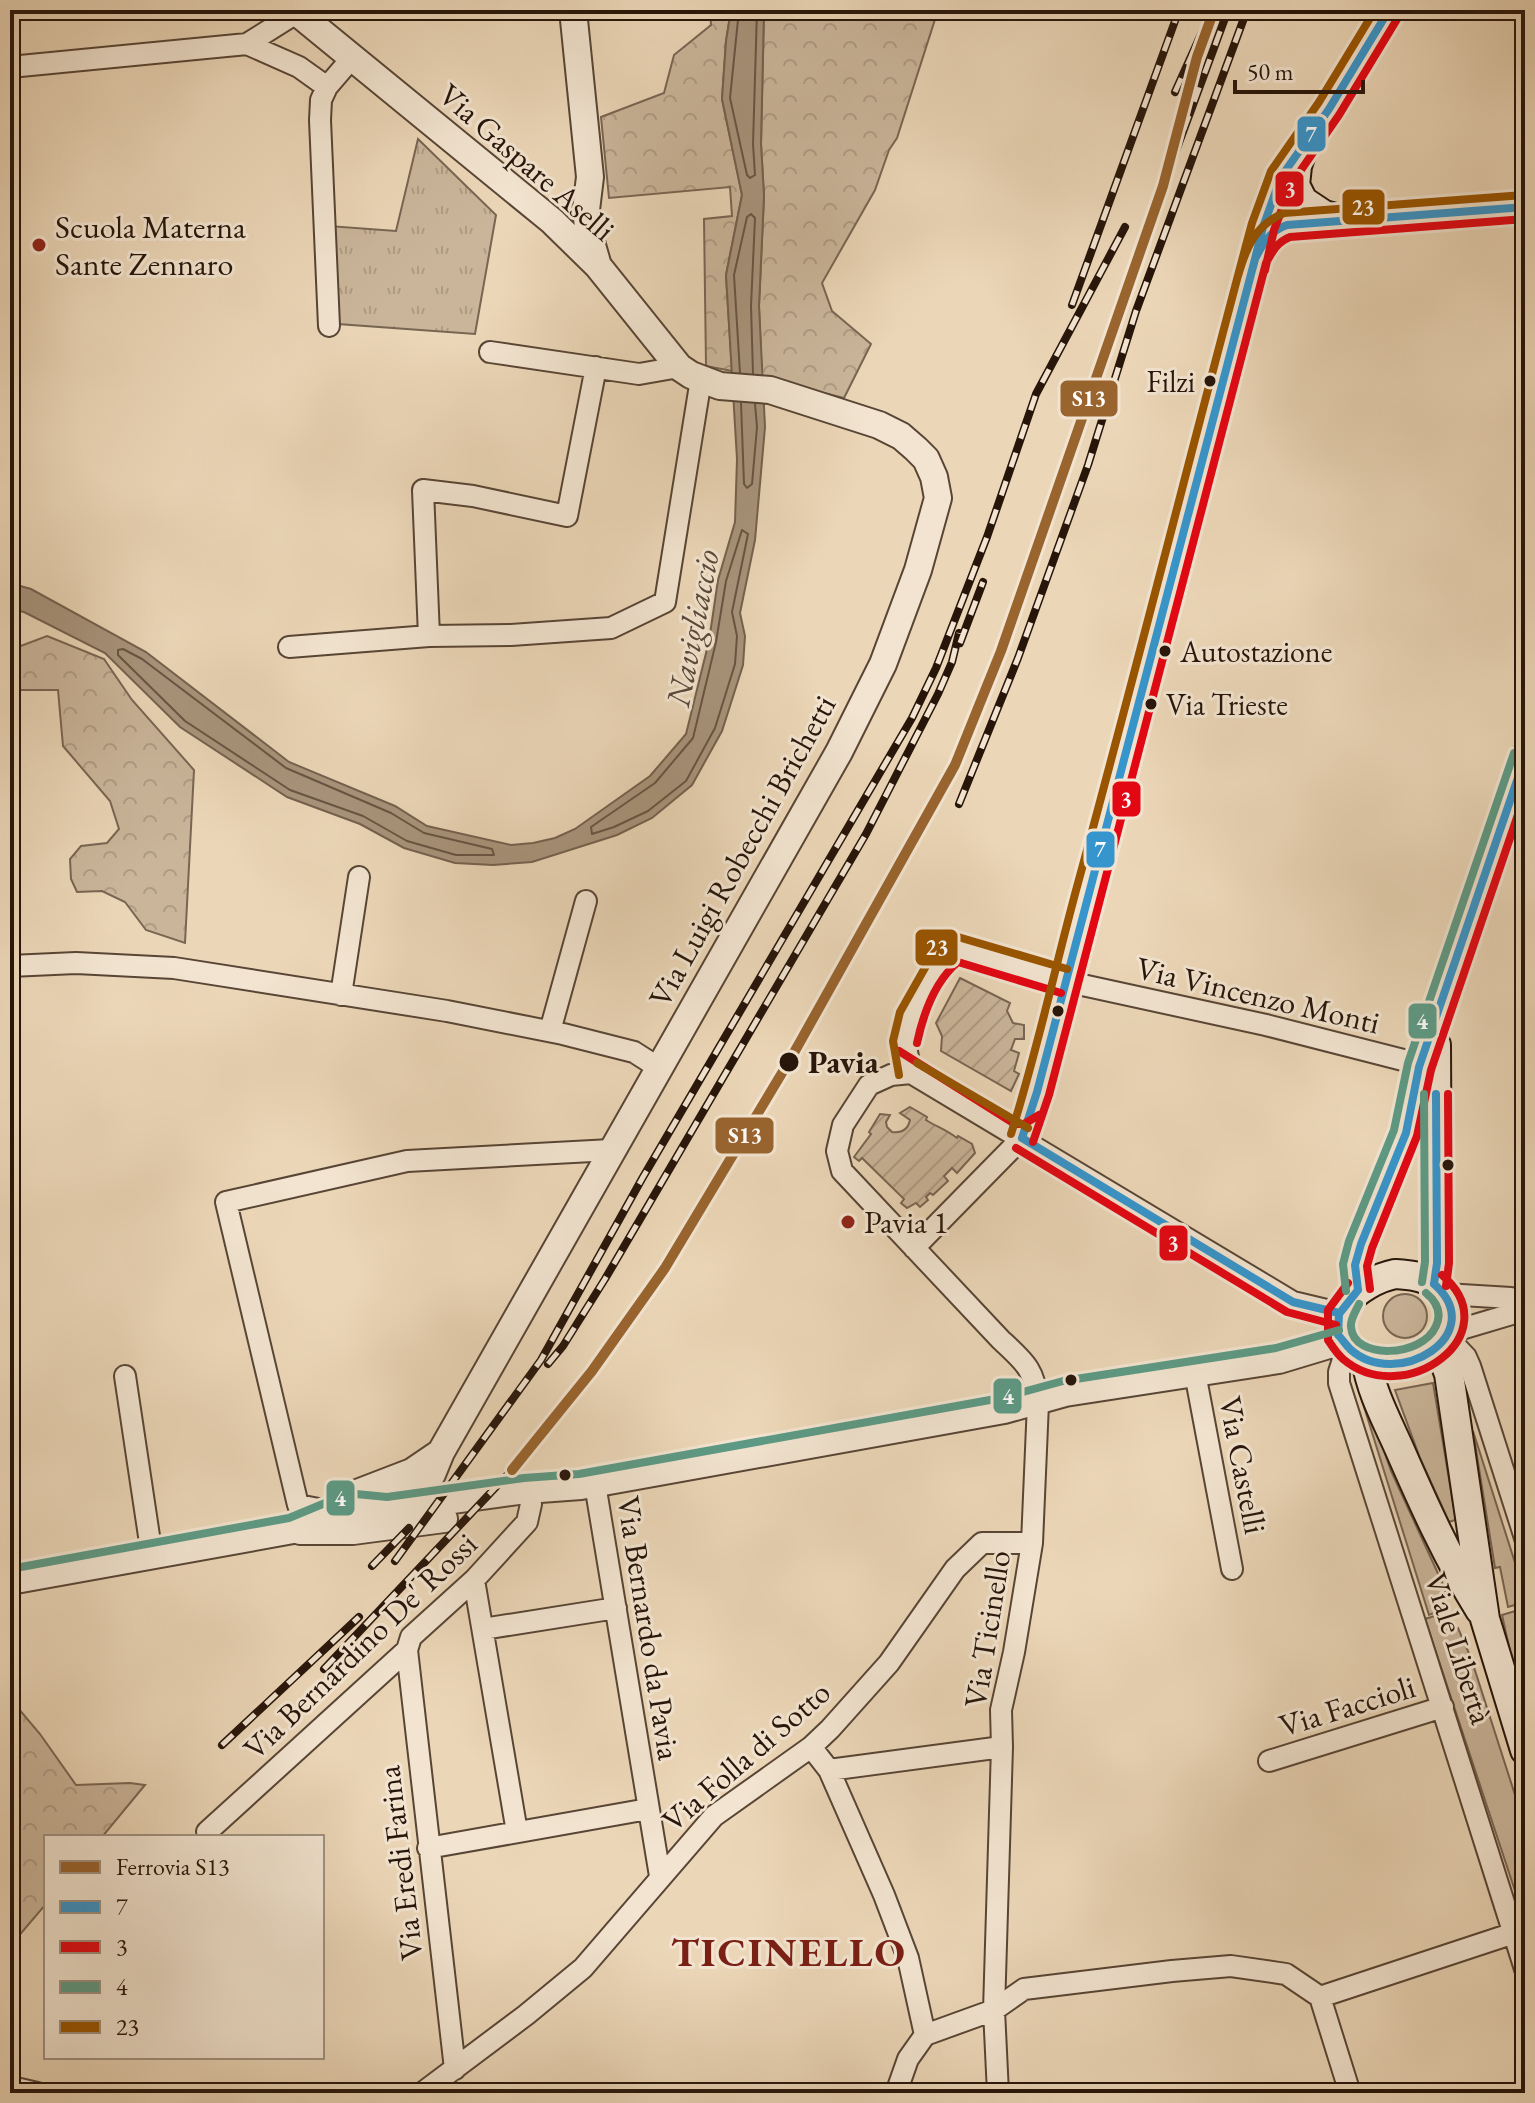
<svg xmlns="http://www.w3.org/2000/svg" width="1535" height="2103" font-family="'EB Garamond',serif">
<style>
.grass{fill:#cab59a;stroke:#786552;stroke-width:2}
.forest{fill:url(#forest-crowns);stroke:#786552;stroke-width:2}
.park{fill:url(#park-tufts);stroke:#786552;stroke-width:2}
.garden{fill:url(#garden-furrows);stroke:#786552;stroke-width:2}
.water{fill:#a8947c;stroke:#74614e;stroke-width:2}
.lines{fill:none;stroke-linecap:round;stroke-linejoin:round}
.shore{stroke:#685443;stroke-width:2}
.minor-casing{stroke:#584535;stroke-width:24}
.tertiary-casing{stroke:#584535;stroke-width:30}
.secondary-casing{stroke:#27150a;stroke-width:32}
.minor{stroke:#f2e4d0;stroke-width:20}
.tertiary{stroke:#f2e4d0;stroke-width:26}
.secondary{stroke:#f2e4d0;stroke-width:28}
.rail-casing{stroke:#27150a;stroke-width:8}
.rail{stroke:#f2e4d0;stroke-width:5;stroke-dasharray:15;stroke-linecap:butt}
.bus-1-casing{stroke:#f2e4d0;stroke-width:14}
.bus-2-casing{stroke:#f2e4d0;stroke-width:14}
.bus-3-casing{stroke:#f2e4d0;stroke-width:14}
.bus-4-casing{stroke:#f2e4d0;stroke-width:14}
.bus-1{stroke:#3695cc;stroke-width:8}
.bus-2{stroke:#e30613;stroke-width:8}
.bus-3{stroke:#5d9a85;stroke-width:8}
.bus-4{stroke:#950;stroke-width:8}
.rail-1-casing{stroke:#f2e4d0;stroke-width:16}
.rail-1{stroke:#99642e;stroke-width:10}
.poi-dot{fill:#8f2418;stroke:#f2e4d0;stroke-width:3}
.bus-dot{fill:#27150a;stroke:#f2e4d0;stroke-width:3}
.labels{text-anchor:middle;stroke-width:6;stroke-linejoin:round;paint-order:stroke}
.bus-label{font-size:30px;fill:#27150a;stroke:#f2e4d0;text-anchor:start}
.street-label{font-size:32px;fill:#27150a;stroke:#f2e4d0}
.poi-label{font-size:32px;fill:#27150a;stroke:#f2e4d0;text-anchor:start}
.stop-label{font-size:32px;font-weight:bold;fill:#27150a;stroke:#f2e4d0;text-anchor:start}
.water-label{font-size:34px;font-style:italic;fill:#5b4838;stroke:#f2e4d0}
.district-label{font-size:40px;font-weight:bold;letter-spacing:2px;fill:#7a1f14;stroke:#f2e4d0}
.line-badge{stroke:#f2e4d0;stroke-width:3}
.badge-label{font-size:22px;text-anchor:middle;font-weight:bold;fill:#fff}
</style>
<defs>
<pattern id="forest-crowns" width="20" height="18" patternUnits="userSpaceOnUse" patternTransform="scale(2)"><rect width="20" height="18" fill="#cab59a"/><path d="M2 6a3 3 0 1 1 6 0M12 15a3 3 0 1 1 6 0" fill="none" stroke="#ae9b83"/></pattern>
<pattern id="park-tufts" width="24" height="20" patternUnits="userSpaceOnUse" patternTransform="scale(2)"><rect width="24" height="20" fill="#cab59a"/><path d="M3 7l-1-3M5 7V3M7 7l1-3M15 17l-1-3M17 17v-4M19 17l1-3" fill="none" stroke="#ae9b83"/></pattern>
<pattern id="garden-furrows" width="10" height="10" patternUnits="userSpaceOnUse" patternTransform="scale(2)"><rect width="10" height="10" fill="#cab59a"/><path d="M-1 1l2-2M0 10L10 0M9 11l2-2" fill="none" stroke="#ae9b83"/></pattern>
</defs>
<rect width="100%" height="100%" fill="#ebd6b7"/>
<filter id="stains"><feTurbulence type="fractalNoise" baseFrequency=".0025" numOctaves="4"/><feColorMatrix values="0 0 0 0 .2 0 0 0 0 .09 0 0 0 0 .02 0 0 0 .5 -.17"/></filter>
<radialGradient id="worn" r=".72"><stop offset=".6" stop-color="#630" stop-opacity="0"/><stop offset="1" stop-color="#630" stop-opacity=".3"/></radialGradient>
<path class="grass" d="M1383 1316a22 22 0 1 1 44 0a22 22 0 1 1-44 0Z
M1433,1383L1455,1515V1520L1449,1522L1420,1458L1395,1390Z
M1360,1394H1364L1391,1471L1446,1591L1439,1596L1444,1609L1429,1615Z
M1473,1431L1525,1594V1602L1508,1607L1500,1567L1495,1568Z
M1525,1608V1684L1513,1665L1502,1615Z
M1441,1614L1448,1631L1458,1628L1471,1658L1525,1826V1921L1425,1619Z"/>
<path class="forest" d="M710,10H731L726,41L722,99L742,195L726,275L732,371L706,366L704,219L732,216L730,187L609,198L601,117L664,93L674,55L711,25Z
M764,10H938L897,138L889,150L875,190L822,283L832,311L871,344L844,398L762,378L759,306L764,196L761,144Z
M47,636L104,659L132,700L194,770L185,943L146,930L125,902L102,891L77,892L71,879L70,859L81,846L107,843L119,829L110,801L63,746L58,690H10V650Z
M10,1685L18,1708L40,1734L76,1785L130,1783L145,1785L102,1837H46V1904L11,1945Z"/>
<path class="park" d="M418,139L496,215L475,334L338,324L329,226L396,231Z"/>
<path class="garden" d="M960,978L1010,1003L1007,1011L1013,1023L1024,1025V1039H1015L1011,1050L1019,1053L1014,1071L1019,1074L1011,1091L941,1051L942,1036L936,1023Z
M910,1107L927,1117L926,1120C937,1127 945,1129 957,1138L958,1136L972,1144L975,1153L957,1173L952,1168L944,1176L948,1181L933,1195L930,1193L926,1197L928,1200L920,1207L916,1203L907,1208L901,1203L904,1199L862,1158L859,1161L854,1157L871,1134L869,1132L880,1114L890,1115L886,1122L887,1127L892,1132C901,1133 908,1130 910,1120L900,1113Z"/>
<path class="water" d="M731,10H764L761,144L764,196L759,306L765,427L755,540L740,613L745,636L743,665L722,731L692,785L652,818L617,835L532,862L493,865L455,863L404,848L360,824L287,797L180,727L105,653L24,612L10,609V583L31,589L146,652L289,762L395,806L427,826L511,845L533,843L555,838L575,829L650,776L686,734L709,641L718,580L735,522L737,459L726,275L742,195L722,99L726,41Z"/>
<g class="lines">
<path class="shore" d="M739,10L730,98L747,175L750,178L755,175L753,144L757,10
M740,373L734,275L747,217L751,214L755,218L751,306L753,374
M741,403L744,484L747,488L752,484L757,427L755,404
M742,530L748,534L732,612L737,636L735,664L715,728L686,781L648,811L614,827L592,834L591,827L655,783L693,738L716,642L726,581Z
M123,649L142,659L286,768L391,813L424,833L492,849L494,855H456L407,841L363,816L290,790L185,721L118,655V650Z"/>
<defs>
<path id="minor" d="M247,44L299,67L327,87L351,59
M10,67L247,44L301,10
M327,87L321,100L320,120L329,326
M1260,248C1275,218 1309,223 1338,221
M490,352L639,374L679,367
M429,636L423,490L473,496L567,516L596,367
M289,647L429,636L511,635L611,628L665,602L701,379
M10,966L76,963L174,968L447,1011L563,1034L634,1052L659,1068
M341,995L359,877
M550,1031L586,901
M911,1073L891,1075L869,1085L843,1125L837,1151L842,1171L1001,1340C1025,1362 1035,1370 1038,1403L1032,1543L1014,1652L1001,1710L1002,1747L994,2010L998,2093
M911,1073L905,1041L911,1016L946,953L956,949L1064,981L1266,1025L1407,1061L1432,1071
M911,1073L1293,1302L1339,1313
M914,1248L1022,1138L1033,1105L1064,981L1165,609L1263,227L1281,177L1298,154
M1445,1294L1511,1298L1525,1303
M1448,1333L1525,1310
M1446,1336L1466,1357L1470,1366L1525,1538
M1347,1347L1339,1372V1383L1525,1969
M1195,1373L1232,1569
M125,1376L152,1556
M595,1484L660,1876
M334,1512L298,1505L226,1202L407,1161L611,1150
M474,1580L517,1832
M483,1629L616,1608
M407,1650L455,2069
M811,1747L829,1770L884,1895L908,1958L925,2035L994,2010L1024,1989L1172,1971L1231,1966L1286,1974L1320,1997L1514,1933
M1269,1761L1443,1707
M829,1770L1002,1747
M207,1832L407,1650L411,1637L474,1580L527,1522L531,1504L526,1490
M428,1848L648,1809
M1320,1997L1350,2093
M10,2091L20,2089L37,2093
M422,2093L526,2015L583,1968L714,1816L811,1747L830,1729L889,1663L955,1569L982,1543H1032
M896,2093L908,2059L925,2035"/>
<path id="tertiary" d="M294,10L552,221L598,266L679,367L691,375L720,386L770,390L879,425L901,436L916,449L926,459L934,477L938,498L918,570L883,664L839,752L441,1452L432,1474L418,1490L416,1501L420,1505
M573,10L590,177L586,210L589,235L598,266
M342,1504L347,1497L412,1472L437,1455
M300,1531H353L444,1519
M10,1581L293,1530L334,1512L358,1506L387,1509L526,1490L581,1486L1004,1410L1065,1393L1279,1360L1342,1341"/>
<path id="secondary" d="M1389,10L1303,148L1297,166L1295,185L1303,201L1324,215L1346,221L1525,207
M1395,1274C1409,1275 1424,1276 1436,1285C1453,1296 1456,1324 1444,1340C1426,1365 1378,1372 1354,1354C1309,1321 1360,1281 1395,1274Z
M1434,1284L1437,1263L1436,1045
M1358,1290L1355,1265L1361,1244L1406,1133L1419,1067L1525,757
M1439,1346L1449,1374L1485,1619L1525,1750
M1366,1360C1371,1391 1386,1419 1399,1448C1423,1503 1448,1559 1480,1610"/>
</defs>
<use href="#minor" class="minor-casing"/>
<use href="#tertiary" class="tertiary-casing"/>
<use href="#secondary" class="secondary-casing"/>
<use href="#minor" class="minor"/>
<use href="#tertiary" class="tertiary"/>
<use href="#secondary" class="secondary"/>
<defs>
<path id="rail" d="M1175,92L1212,10
M1163,186L1228,10
M1072,305L1179,10
M960,643L983,582
M959,804L1018,658L1088,465L1136,311L1247,10
M548,1364L563,1346L605,1279L866,834L938,694L952,662L959,633
M395,1561L541,1360L643,1177L912,718L936,668L987,537L1036,394L1125,227
M372,1566L409,1528
M324,1669L512,1470
M222,1745L359,1617"/>
</defs>
<use href="#rail" class="rail-casing"/>
<use href="#rail" class="rail"/>
<defs>
<path id="bus-1" d="M1253,267L1263,227L1281,177L1329,109L1389,10
M1022,1138L1037,1092L1255,259C1263,243 1270,231 1287,225L1525,207
M1022,1138L1293,1302L1339,1313
M1434,1284L1437,1263L1436,1094
M1358,1290L1355,1265L1361,1244L1406,1133L1419,1067L1525,757
M1358,1290L1339,1314L1338,1335C1342,1339 1346,1345 1350,1349C1397,1392 1491,1334 1434,1284"/>
<path id="bus-2" d="M1265,270L1274,230L1292,183L1339,115L1399,16
M917,1043C923,1015 935,981 958,962L1061,993
M899,1051L1015,1124H1024L1039,1115
M1033,1142L1049,1095L1266,263C1272,252 1277,242 1290,237L1525,219
M1016,1148L1287,1312L1336,1325
M1348,1283L1328,1310V1340C1332,1346 1337,1354 1343,1359C1404,1411 1511,1334 1442,1275
M1446,1286L1449,1263L1448,1094
M1370,1289L1367,1266L1372,1248L1417,1136L1431,1070L1525,794"/>
<path id="bus-3" d="M1422,1282L1425,1262L1424,1094
M1346,1291L1343,1264L1349,1241L1394,1130L1408,1063L1514,753
M1359,1304C1356,1311 1350,1319 1351,1327C1353,1360 1422,1358 1436,1326C1442,1313 1437,1302 1426,1293
M10,1569L289,1518L330,1501L356,1494L387,1497L524,1478L579,1474L1001,1398L1063,1381L1276,1348L1339,1330"/>
<path id="bus-4" d="M1238,276C1246,248 1255,225 1284,213L1524,195
M917,1063L1028,1128
M899,1075L893,1041L900,1012L939,943L958,937L1067,969
M1011,1134C1037,1052 1055,967 1078,883C1138,664 1193,443 1252,223L1271,171L1319,102L1375,10"/>
</defs>
<use href="#bus-1" class="bus-1-casing"/>
<use href="#bus-2" class="bus-2-casing"/>
<use href="#bus-3" class="bus-3-casing"/>
<use href="#bus-4" class="bus-4-casing"/>
<use href="#bus-1" class="bus-1"/>
<use href="#bus-2" class="bus-2"/>
<use href="#bus-3" class="bus-3"/>
<use href="#bus-4" class="bus-4"/>
<defs>
<path id="rail-1" d="M512,1470L592,1371L665,1268L791,1058L955,765L1001,651L1163,186L1197,57L1214,10"/>
</defs>
<use href="#rail-1" class="rail-1-casing"/>
<use href="#rail-1" class="rail-1"/>
</g>
<g class="poi-dot">
<circle cx="39" cy="245" r="8"/>
<circle cx="848" cy="1222" r="8"/>
</g>
<g class="bus-dot">
<circle cx="1210" cy="381" r="7"/>
<circle cx="1165" cy="651" r="7"/>
<circle cx="1151" cy="704" r="7"/>
<circle cx="1058" cy="1011" r="7"/>
<circle cx="789" cy="1062" r="11"/>
<circle cx="1448" cy="1165" r="7"/>
<circle cx="1071" cy="1380" r="7"/>
<circle cx="565" cy="1475" r="7"/>
</g>
<g class="labels">
<g class="bus-label">
<text x="1195" y="392" text-anchor="end">Filzi</text>
<text x="1180" y="662">Autostazione</text>
<text x="1166" y="715">Via Trieste</text>
</g>
<g class="street-label">
<text transform="translate(527 162) rotate(41)" y="11">Via Gaspare Aselli</text>
<text transform="translate(742 851) rotate(-61)" y="11">Via Luigi Robecchi Brichetti</text>
<text transform="translate(1258 995) rotate(13)" y="11">Via Vincenzo Monti</text>
<text transform="translate(1243 1465) rotate(79)" y="11">Via Castelli</text>
<text transform="translate(649 1628) rotate(81)" y="11">Via Bernardo da Pavia</text>
<text transform="translate(987 1629) rotate(-81)" y="11">Via Ticinello</text>
<text transform="translate(360 1646) rotate(-44)" y="11">Via Bernardino De' Rossi</text>
<text transform="translate(1459 1648) rotate(72)" y="11">Viale Libertà</text>
<text transform="translate(1347 1706) rotate(-17)" y="11">Via Faccioli</text>
<text transform="translate(746 1756) rotate(-41)" y="11">Via Folla di Sotto</text>
<text transform="translate(400 1863) rotate(-97)" y="11">Via Eredi Farina</text>
</g>
<g class="poi-label">
<text x="55" y="238">Scuola Materna<tspan x="55" dy="37">Sante Zennaro</tspan></text>
<text x="864" y="1233">Pavia 1</text>
</g>
<g class="stop-label">
<text x="808" y="1073">Pavia</text>
</g>
<g class="water-label">
<text transform="translate(692 628) rotate(-79)" y="12">Navigliaccio</text>
</g>
<g class="district-label">
<text x="789" y="1966">TICINELLO</text>
</g>
</g>
<g class="line-badge">
<rect x="1296" y="115" width="31" height="38" rx="8" fill="#3695cc"/>
<rect x="1274" y="170" width="31" height="38" rx="8" fill="#e30613"/>
<rect x="1341" y="188" width="45" height="38" rx="8" fill="#950"/>
<rect x="1059" y="379" width="60" height="39" rx="8" fill="#99642e"/>
<rect x="1111" y="780" width="31" height="38" rx="8" fill="#e30613"/>
<rect x="1085" y="830" width="31" height="39" rx="8" fill="#3695cc"/>
<rect x="914" y="928" width="45" height="39" rx="8" fill="#950"/>
<rect x="1407" y="1002" width="31" height="38" rx="8" fill="#5d9a85"/>
<rect x="714" y="1116" width="61" height="39" rx="8" fill="#99642e"/>
<rect x="1158" y="1224" width="31" height="38" rx="8" fill="#e30613"/>
<rect x="992" y="1377" width="31" height="38" rx="8" fill="#5d9a85"/>
<rect x="325" y="1479" width="31" height="38" rx="8" fill="#5d9a85"/>
</g>
<g class="badge-label">
<text x="1311" y="142">7</text>
<text x="1290" y="197">3</text>
<text x="1363" y="215">23</text>
<text x="1089" y="406">S13</text>
<text x="1126" y="807">3</text>
<text x="1100" y="857">7</text>
<text x="937" y="955">23</text>
<text x="1422" y="1029">4</text>
<text x="745" y="1143">S13</text>
<text x="1173" y="1251">3</text>
<text x="1008" y="1404">4</text>
<text x="340" y="1506">4</text>
</g>
<rect width="1535" height="2103" fill="none" stroke="#ebd6b7" stroke-width="40"/>
<rect x="12" y="12" width="1511" height="2079" fill="none" stroke="#27150a" stroke-width="4"/>
<rect x="20" y="20" width="1495" height="2063" fill="none" stroke="#27150a" stroke-width="2"/>
<rect x="44" y="1835" width="280" height="224" fill="#f2e4d0" stroke="#a19181" stroke-width="2"/>
<rect x="60" y="1861" width="40" height="12" fill="#99642e" stroke="#a19181" stroke-width="2"/>
<text x="116" y="1875" font-size="24" fill="#27150a">Ferrovia S13</text>
<rect x="60" y="1901" width="40" height="12" fill="#3695cc" stroke="#a19181" stroke-width="2"/>
<text x="116" y="1915" font-size="24" fill="#27150a">7</text>
<rect x="60" y="1941" width="40" height="12" fill="#e30613" stroke="#a19181" stroke-width="2"/>
<text x="116" y="1955" font-size="24" fill="#27150a">3</text>
<rect x="60" y="1981" width="40" height="12" fill="#5d9a85" stroke="#a19181" stroke-width="2"/>
<text x="116" y="1995" font-size="24" fill="#27150a">4</text>
<rect x="60" y="2021" width="40" height="12" fill="#995500" stroke="#a19181" stroke-width="2"/>
<text x="116" y="2035" font-size="24" fill="#27150a">23</text>
<path d="M1235 80v12h128v-12" fill="none" stroke="#27150a" stroke-width="4"/>
<text x="1247" y="80" font-size="24" fill="#27150a" stroke="#f2e4d0" stroke-width="6" paint-order="stroke">50 m</text>
<rect width="100%" height="100%" filter="url(#stains)"/>
<rect width="100%" height="100%" fill="url(#worn)"/>
</svg>
